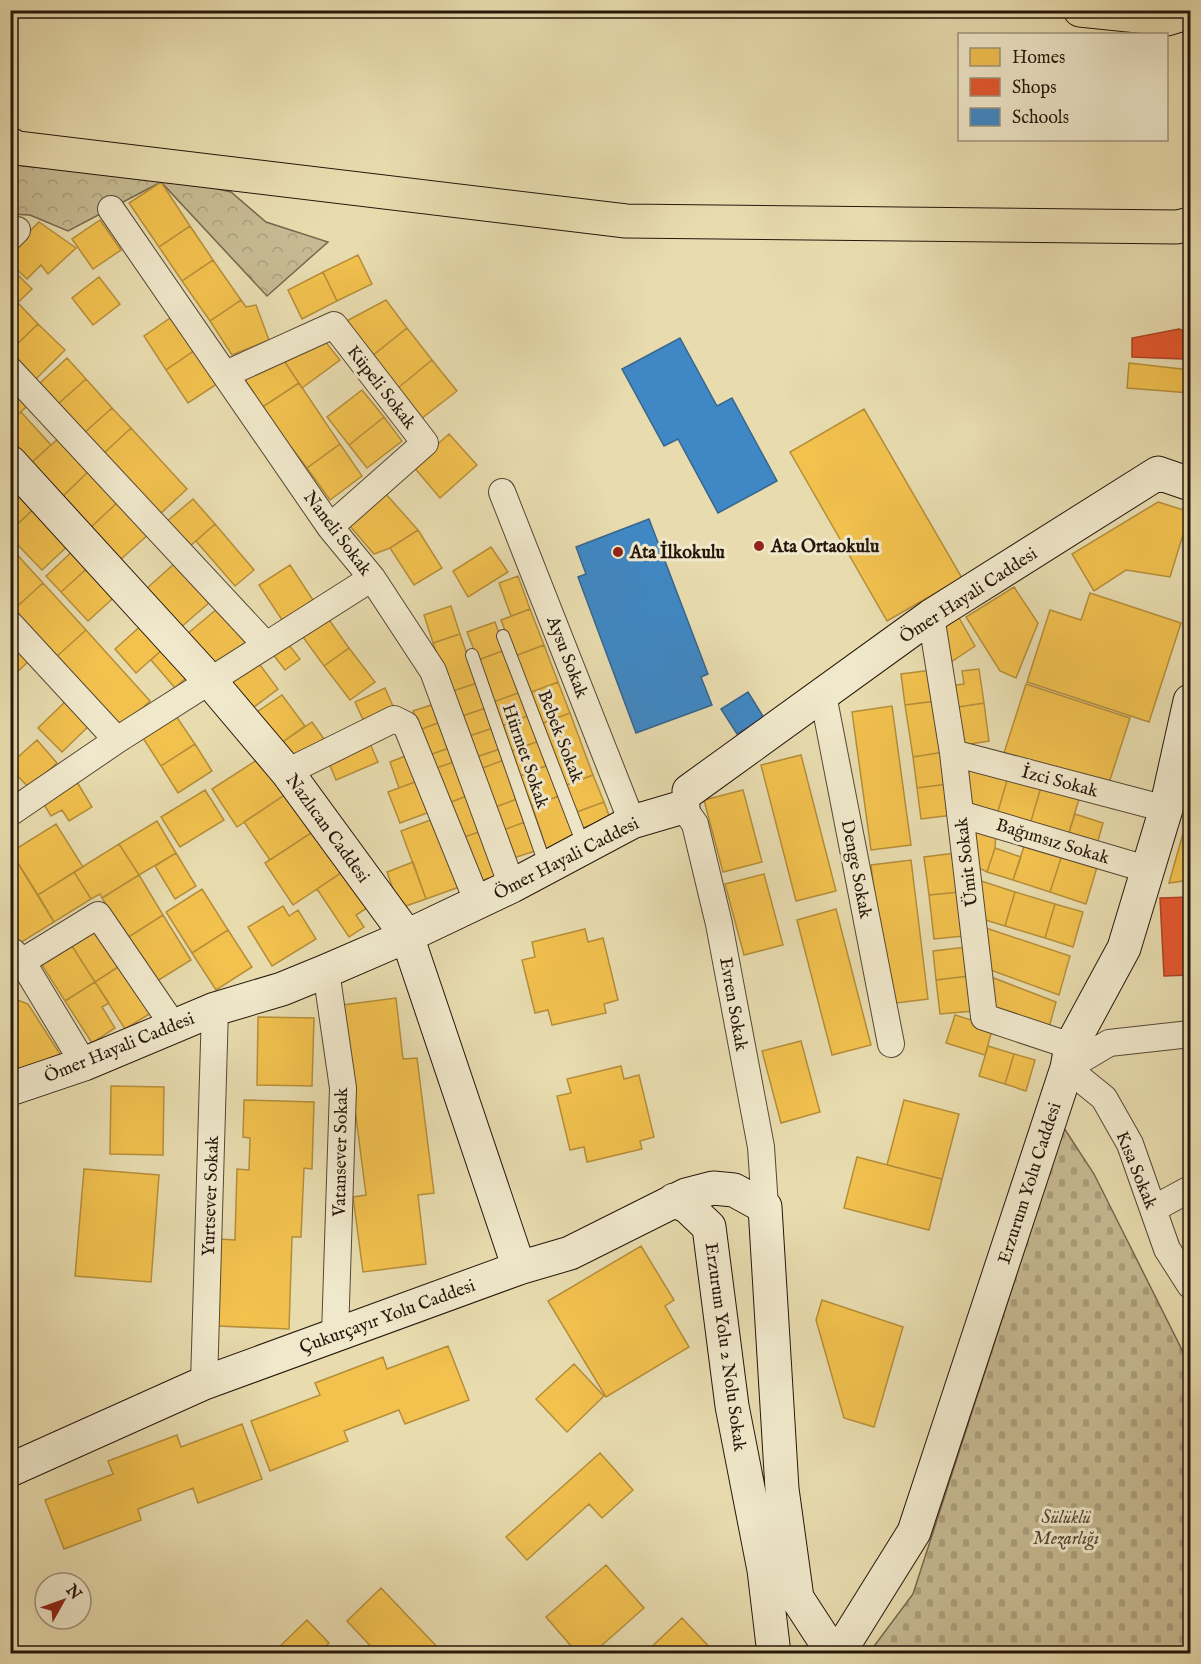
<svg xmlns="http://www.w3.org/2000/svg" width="1201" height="1664" font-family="'IM FELL English',serif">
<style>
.forest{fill:url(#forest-crowns);stroke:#76684f;stroke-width:1.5}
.cemetery{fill:url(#cemetery-stones);stroke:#76684f;stroke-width:1.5}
.homes{fill:#f2c14e;stroke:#b58e3a;stroke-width:1.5}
.shops{fill:#e4572e;stroke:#ab4424;stroke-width:1.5}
.schools{fill:#3f88c5;stroke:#38668d;stroke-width:1.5}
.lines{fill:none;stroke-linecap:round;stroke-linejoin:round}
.lane-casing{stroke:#564834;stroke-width:14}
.street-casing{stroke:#564834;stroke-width:28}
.secondary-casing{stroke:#26160b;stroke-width:35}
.primary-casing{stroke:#26160b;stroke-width:35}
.lane{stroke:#f0e8cb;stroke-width:12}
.street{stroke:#f0e8cb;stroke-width:26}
.secondary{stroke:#f0e8cb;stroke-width:33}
.primary{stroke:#e8dcaf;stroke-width:33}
.poi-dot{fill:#8f2418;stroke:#f0e8cb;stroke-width:2}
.labels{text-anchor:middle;stroke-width:6;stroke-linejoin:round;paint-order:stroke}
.street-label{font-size:18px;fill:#26160b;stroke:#f0e8cb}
.poi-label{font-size:18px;font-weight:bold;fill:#26160b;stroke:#f0e8cb;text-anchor:start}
.park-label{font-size:18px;font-style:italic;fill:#564734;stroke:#f0e8cb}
</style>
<defs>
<pattern id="forest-crowns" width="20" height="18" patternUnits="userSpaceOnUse" patternTransform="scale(1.5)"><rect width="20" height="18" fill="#c7ba93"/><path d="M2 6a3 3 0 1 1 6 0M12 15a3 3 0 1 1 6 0" fill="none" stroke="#ab9f7d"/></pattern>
<pattern id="cemetery-stones" width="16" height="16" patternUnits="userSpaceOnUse" patternTransform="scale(1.5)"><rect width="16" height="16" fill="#c7ba93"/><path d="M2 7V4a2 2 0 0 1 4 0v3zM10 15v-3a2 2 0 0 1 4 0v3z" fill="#ab9f7d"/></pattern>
</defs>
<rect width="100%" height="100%" fill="#e8dcaf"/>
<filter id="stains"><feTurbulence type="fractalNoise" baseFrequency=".00333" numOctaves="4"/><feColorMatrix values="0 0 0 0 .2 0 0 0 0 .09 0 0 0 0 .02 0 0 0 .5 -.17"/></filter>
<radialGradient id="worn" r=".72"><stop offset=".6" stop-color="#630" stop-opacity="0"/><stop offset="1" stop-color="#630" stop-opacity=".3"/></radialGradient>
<path class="forest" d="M10,161L22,166L166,177L231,192L266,222L328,242L267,296L161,182L68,231L30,215L11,214Z"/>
<path class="cemetery" d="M1064,1128L1094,1174L1190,1366V1653H869L913,1594Z"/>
<path class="homes" d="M161,182L190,226L159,247L129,203Z
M100,220L121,250L93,269L72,239Z
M39,222L76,248L48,274L41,265L27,279L10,263V251Z
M190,226L213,260L182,281L159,247Z
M358,255L372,284L337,301L323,272Z
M213,260L241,300L210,321L182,281Z
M10,267L32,289L10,310Z
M323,272L337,301L302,319L288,290Z
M99,277L120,304L93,325L72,298Z
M241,300L246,307L256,305L269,340L232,355L210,321Z
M386,300L407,328L367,360L339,325Z
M18,303L38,324L10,351V310Z
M176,314L198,348L166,370L144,336Z
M38,324L65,350L36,379L10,351Z
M407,328L432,360L393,392L367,360Z
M320,335L340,360L302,388L281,356Z
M198,348L220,382L188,403L166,370Z
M281,356L299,383L261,408L239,379Z
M67,358L86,379L58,404L39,384Z
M432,360L457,391L417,422L393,392Z
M1129,363L1190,370V393L1127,388Z
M10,378L32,402L10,421Z
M86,379L112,408L84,433L58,404Z
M299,383L340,444L307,468L261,408Z
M362,390L384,417L349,445L327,417Z
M112,408L131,428L103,454L84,433Z
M864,409L962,578L887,621L790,452Z
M21,412L51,445L30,464L10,443V421Z
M384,417L402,441L367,468L349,445Z
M131,428L187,489L159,515L103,454Z
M449,434L477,465L440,498L413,466Z
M61,436L91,469L61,498L30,464Z
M340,444L362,476L330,500L307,468Z
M91,469L120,500L89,529L61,498Z
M11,475L38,505L10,531Z
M385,493L418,530L390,548L374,554L349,525Z
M193,499L215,524L188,548L166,522Z
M120,500L150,533L119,561L89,529Z
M1158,502L1190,512L1170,577L1126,570L1094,591L1072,554Z
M38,505L72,542L42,570L10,537V531Z
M215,524L254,570L235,586L196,541Z
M418,530L442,568L414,585L390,548Z
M78,546L93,563L61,592L46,576Z
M10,547L43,583L11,612L10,611Z
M491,547L508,572L468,597L453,571Z
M93,563L120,592L88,621L61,592Z
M175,563L210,602L180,628L146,589Z
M290,565L315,603L284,623L259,585Z
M518,576L530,609L511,616L499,583Z
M43,583L86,630L54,659L11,612Z
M1014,587L1038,623L1016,678L1000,671L966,617Z
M1090,593L1181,623L1149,722L1027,682L1050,610L1081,620Z
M451,606L460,634L433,643L424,615Z
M217,609L246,643L216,668L187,634Z
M530,609L544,645L515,656L501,620Z
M325,614L349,648L324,666L300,633Z
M958,616L975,646L948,664L939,629Z
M495,622L505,650L478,660L467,632Z
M144,623L165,647L136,673L115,649Z
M86,630L150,701L119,730L54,659Z
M10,632L34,656L10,679Z
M460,634L477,683L450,692L433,643Z
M286,641L300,659L285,670L272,653Z
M544,645L558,682L529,693L515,656Z
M165,647L190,674L175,688L151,660Z
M349,648L375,682L350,700L324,666Z
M505,650L521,692L493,702L478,660Z
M257,661L278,689L246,713L225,684Z
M979,669L984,703L952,708L949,686L964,684L962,671Z
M932,670L936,701L905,705L901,674Z
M558,682L570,713L541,724L529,693Z
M477,683L486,708L459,717L450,692Z
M1026,684L1130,718L1108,786L1004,753Z
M385,688L396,713L366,726L355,702Z
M521,692L530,715L502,726L493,702Z
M282,695L305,726L274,748L251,716Z
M69,698L93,722L62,752L38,728Z
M936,701L944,752L913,757L905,705Z
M440,702L446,720L419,730L413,711Z
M984,703L989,741L957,746L952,708Z
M892,706L911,845L871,850L852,712Z
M486,708L493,728L466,737L459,717Z
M174,713L195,744L161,766L141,735Z
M570,713L593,775L564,786L541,724Z
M530,715L539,741L511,751L502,726Z
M446,720L455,746L429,755L419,730Z
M312,722L329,746L288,766L274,748Z
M493,728L500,749L473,758L466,737Z
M368,739L378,762L336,780L326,756Z
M37,740L57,763L29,788L10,768V764Z
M539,741L548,765L520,776L511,751Z
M195,744L212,771L178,793L161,766Z
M455,746L460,760L433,769L429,755Z
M500,749L504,760L477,770L473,758Z
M944,752L948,784L917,788L913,757Z
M413,753L423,779L399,788L390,762Z
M801,755L836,891L796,901L761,765Z
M260,758L286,794L237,827L212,789Z
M460,760L472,794L446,804L433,769Z
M504,760L517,799L490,809L477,770Z
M962,763L1008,777L996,818L967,809Z
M548,765L559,796L532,806L520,776Z
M593,775L604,802L574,813L564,786Z
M74,777L92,807L69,821L62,810L51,816L40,798Z
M1008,777L1041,787L1029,828L996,818Z
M423,779L435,810L400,823L388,792Z
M948,784L953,815L921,819L917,788Z
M1041,787L1079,799L1067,839L1029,828Z
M205,790L224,820L180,847L161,817Z
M743,790L762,862L723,872L704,800Z
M286,794L314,831L270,860L244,822Z
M472,794L485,830L458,839L446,804Z
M559,796L575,840L547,850L532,806Z
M517,799L525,822L498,832L490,809Z
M604,802L610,818L580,829L574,813Z
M1190,809V880L1169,883Z
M1075,814L1103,823L1096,848L1067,839Z
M436,818L462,886L426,899L401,831Z
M968,820L996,831L995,848L987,872L973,865Z
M157,821L176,853L139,875L119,844Z
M525,822L535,851L507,860L498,832Z
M56,824L83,867L38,895L11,852Z
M485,830L501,874L474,883L458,839Z
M314,831L344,871L293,905L265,863Z
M1026,840L1063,852L1050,892L1013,880Z
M119,844L139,875L102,898L100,894L91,899L74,872Z
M995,848L1021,857L1013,880L987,872Z
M11,852L54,922L20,943L10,927Z
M1063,852L1098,864L1086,904L1050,892Z
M176,853L196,886L175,899L155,866Z
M955,853L960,892L929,895L924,857Z
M911,860L928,999L888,1004L871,865Z
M413,862L426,899L400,908L387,872Z
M344,871L370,906L356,915L364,927L349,937L317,889Z
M74,872L91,899L54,922L38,895Z
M764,874L783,945L744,955L725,884Z
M139,875L163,915L127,938L102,898Z
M975,879L1015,892L1005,926L979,918Z
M202,889L228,930L192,953L166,912Z
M960,892L964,936L934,939L929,895Z
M1015,892L1055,904L1045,938L1005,926Z
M1055,904L1083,912L1073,947L1045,938Z
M283,906L289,916L298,910L316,939L272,966L248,927Z
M836,909L871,1045L832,1055L797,920Z
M163,915L191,960L154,983L127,938Z
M980,926L1070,956L1059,995L985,968Z
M585,929L588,942L603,938L618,1000L604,1004L606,1013L552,1025L548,1010L535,1013L522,960L535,957L532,942Z
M98,930L121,965L95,982L72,946Z
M228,930L252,967L216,990L192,953Z
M72,946L95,982L65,1001L42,965Z
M966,947L969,976L936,980L933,951Z
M121,965L151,1013L125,1029L95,982Z
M986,975L1056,1002L1047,1035L990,1013Z
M969,976L974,1011L940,1014L936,980Z
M95,982L109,1003L102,1007L115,1028L92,1043L65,1001Z
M396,998L403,1059L417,1058L434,1193L418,1195L426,1264L363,1272L353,1197L366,1195L352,1086L335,1006Z
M15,999L28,1004L60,1054L10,1074V1001Z
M955,1015L993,1027L985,1055L946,1043Z
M258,1017L314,1018L312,1086L257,1085Z
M801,1041L820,1112L781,1123L762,1051Z
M988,1046L1014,1054L1005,1084L979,1076Z
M1014,1054L1035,1060L1026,1091L1005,1084Z
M621,1066L624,1079L639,1075L654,1137L640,1141L642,1149L587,1162L584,1147L570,1150L557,1096L571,1093L567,1079Z
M111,1086L164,1087L163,1155L110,1154Z
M244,1100L314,1102L312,1169L304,1168L301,1237H292L289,1329L217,1326L220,1239L235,1240L237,1169L249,1170L250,1138L243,1137Z
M904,1100L959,1114L942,1179L887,1165Z
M857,1157L942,1179L929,1230L844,1208Z
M84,1169L159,1175L151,1282L75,1276Z
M641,1246L674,1300L665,1306L689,1347L606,1397L548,1301Z
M822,1300L903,1327L874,1427L844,1418L816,1320Z
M448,1346L469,1400L405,1424L399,1410L344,1431L348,1441L270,1471L251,1421L320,1395L315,1383L383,1357L387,1369Z
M574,1364L604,1396L567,1432L536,1399Z
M242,1424L262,1479L198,1503L193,1488L138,1509L141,1520L64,1549L45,1500L113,1474L108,1461L177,1435L181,1447Z
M600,1453L633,1490L602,1518L589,1504L527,1560L506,1537Z
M606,1565L644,1608L592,1654H578L546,1617Z
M381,1588L444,1654H378L347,1621Z
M682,1618L716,1654H644Z
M307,1620L329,1643L318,1654H272Z"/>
<path class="shops" d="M1179,329L1190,333V361L1183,359L1132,357V338Z
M1190,897V975L1164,976L1160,898Z"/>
<path class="schools" d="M680,338L717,406L732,398L777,481L718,513L678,439L664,446L622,369Z
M649,519L708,674L701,677L712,705L636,733L578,577L586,574L576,547Z
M748,692L764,718L737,734L721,709Z"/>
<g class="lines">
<defs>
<path id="lane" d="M503,636L584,847
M472,655L546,867"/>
<path id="street" d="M111,209L330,527L372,578L433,671L512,886
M10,237L17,230
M10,370L265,644
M226,374L334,325L425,443L330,527
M502,492L632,822
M931,616L953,753L984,1017L1071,1046
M10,624L117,740
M823,695L891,1044
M953,753L1166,809
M287,772L394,719L406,725L478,903
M689,791L683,807L695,824L719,924L761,1147L765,1207
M10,813L117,740L372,578
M960,814L1146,869
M13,952L23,963L84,1064
M10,969L98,915L173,1025
M326,971L343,1088L335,1335
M1190,1034L1109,1043L1067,1068L1104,1098L1130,1144L1167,1249L1190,1285
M1153,1209L1190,1189
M204,1383L215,1009"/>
<path id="secondary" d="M10,462L210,681L287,772L407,936L519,1268
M689,791L931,616L1158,473L1190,484
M10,1089L84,1064L215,1009L282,989L326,971L407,936L512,886L632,822L683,807
M674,1200L688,1207L709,1227L732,1406L764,1570L774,1654
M10,1470L204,1383L519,1268L570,1253L686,1195L713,1188L734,1190L765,1207L782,1489L797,1598L825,1641L839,1652
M838,1654L914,1532L1067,1068L1071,1046L1124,948L1166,809L1190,701"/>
<path id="primary" d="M1080,10L1167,19L1190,12
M10,144L17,148L626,221L1177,227L1190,224"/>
</defs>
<use href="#lane" class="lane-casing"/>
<use href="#street" class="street-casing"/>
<use href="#secondary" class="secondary-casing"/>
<use href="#primary" class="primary-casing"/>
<use href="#lane" class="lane"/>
<use href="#street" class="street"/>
<use href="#secondary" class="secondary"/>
<use href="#primary" class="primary"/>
</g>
<g class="poi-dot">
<circle cx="759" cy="546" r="6"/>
<circle cx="618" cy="552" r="6"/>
</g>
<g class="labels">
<g class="street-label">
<text transform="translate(382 387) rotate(52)" y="6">Küpeli Sokak</text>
<text transform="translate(338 533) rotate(53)" y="6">Naneli Sokak</text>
<text transform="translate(968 595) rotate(-33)" y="6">Ömer Hayali Caddesi</text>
<text transform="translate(568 657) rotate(69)" y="6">Aysu Sokak</text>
<text transform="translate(561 736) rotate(69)" y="6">Bebek Sokak</text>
<text transform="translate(526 756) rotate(71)" y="6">Hürmet Sokak</text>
<text transform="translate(1060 781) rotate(15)" y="6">İzci Sokak</text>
<text transform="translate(328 828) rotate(54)" y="6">Nazlıcan Caddesi</text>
<text transform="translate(1053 841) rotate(17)" y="6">Bağımsız Sokak</text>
<text transform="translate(566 858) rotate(-27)" y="6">Ömer Hayali Caddesi</text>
<text transform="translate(966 862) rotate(-97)" y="6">Ümit Sokak</text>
<text transform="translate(857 869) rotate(79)" y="6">Denge Sokak</text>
<text transform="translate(734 1004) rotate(80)" y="6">Evren Sokak</text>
<text transform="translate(119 1047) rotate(-22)" y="6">Ömer Hayali Caddesi</text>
<text transform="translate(340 1152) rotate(-89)" y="6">Vatansever Sokak</text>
<text transform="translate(1137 1170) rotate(68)" y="6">Kısa Sokak</text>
<text transform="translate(1029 1183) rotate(-72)" y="6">Erzurum Yolu Caddesi</text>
<text transform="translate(210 1196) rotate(-88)" y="6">Yurtsever Sokak</text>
<text transform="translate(387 1316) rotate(-20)" y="6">Çukurçayır Yolu Caddesi</text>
<text transform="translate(726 1347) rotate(82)" y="6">Erzurum Yolu 2 Nolu Sokak</text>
</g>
<g class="poi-label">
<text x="771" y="552">Ata Ortaokulu</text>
<text x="630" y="558">Ata İlkokulu</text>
</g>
<g class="park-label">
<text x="1066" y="1523">Sülüklü<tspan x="1066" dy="21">Mezarlığı</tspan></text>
</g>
</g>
<rect width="1201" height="1664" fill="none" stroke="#e8dcaf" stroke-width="36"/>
<rect x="12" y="12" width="1177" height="1640" fill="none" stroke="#26160b" stroke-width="3"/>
<rect x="18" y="18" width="1165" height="1628" fill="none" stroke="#26160b" stroke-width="1.5"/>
<rect x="958" y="33" width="210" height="108" fill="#f0e8cb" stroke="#9f947e" stroke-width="1.5"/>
<rect x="970" y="48" width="30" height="18" fill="#f2c14e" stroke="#9f947e" stroke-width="1.5"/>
<text x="1012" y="63" font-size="18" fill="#26160b">Homes</text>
<rect x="970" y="78" width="30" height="18" fill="#e4572e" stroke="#9f947e" stroke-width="1.5"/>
<text x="1012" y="93" font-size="18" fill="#26160b">Shops</text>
<rect x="970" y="108" width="30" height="18" fill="#3f88c5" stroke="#9f947e" stroke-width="1.5"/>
<text x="1012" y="123" font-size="18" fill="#26160b">Schools</text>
<g transform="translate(63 1601) rotate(50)"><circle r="28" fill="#f0e8cb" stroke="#9f947e" stroke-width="1.5"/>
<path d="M0-4.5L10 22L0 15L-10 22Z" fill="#8f2418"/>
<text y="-9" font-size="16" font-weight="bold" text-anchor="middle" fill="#26160b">N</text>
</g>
<rect width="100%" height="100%" filter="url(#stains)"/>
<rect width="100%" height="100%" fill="url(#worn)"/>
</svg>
